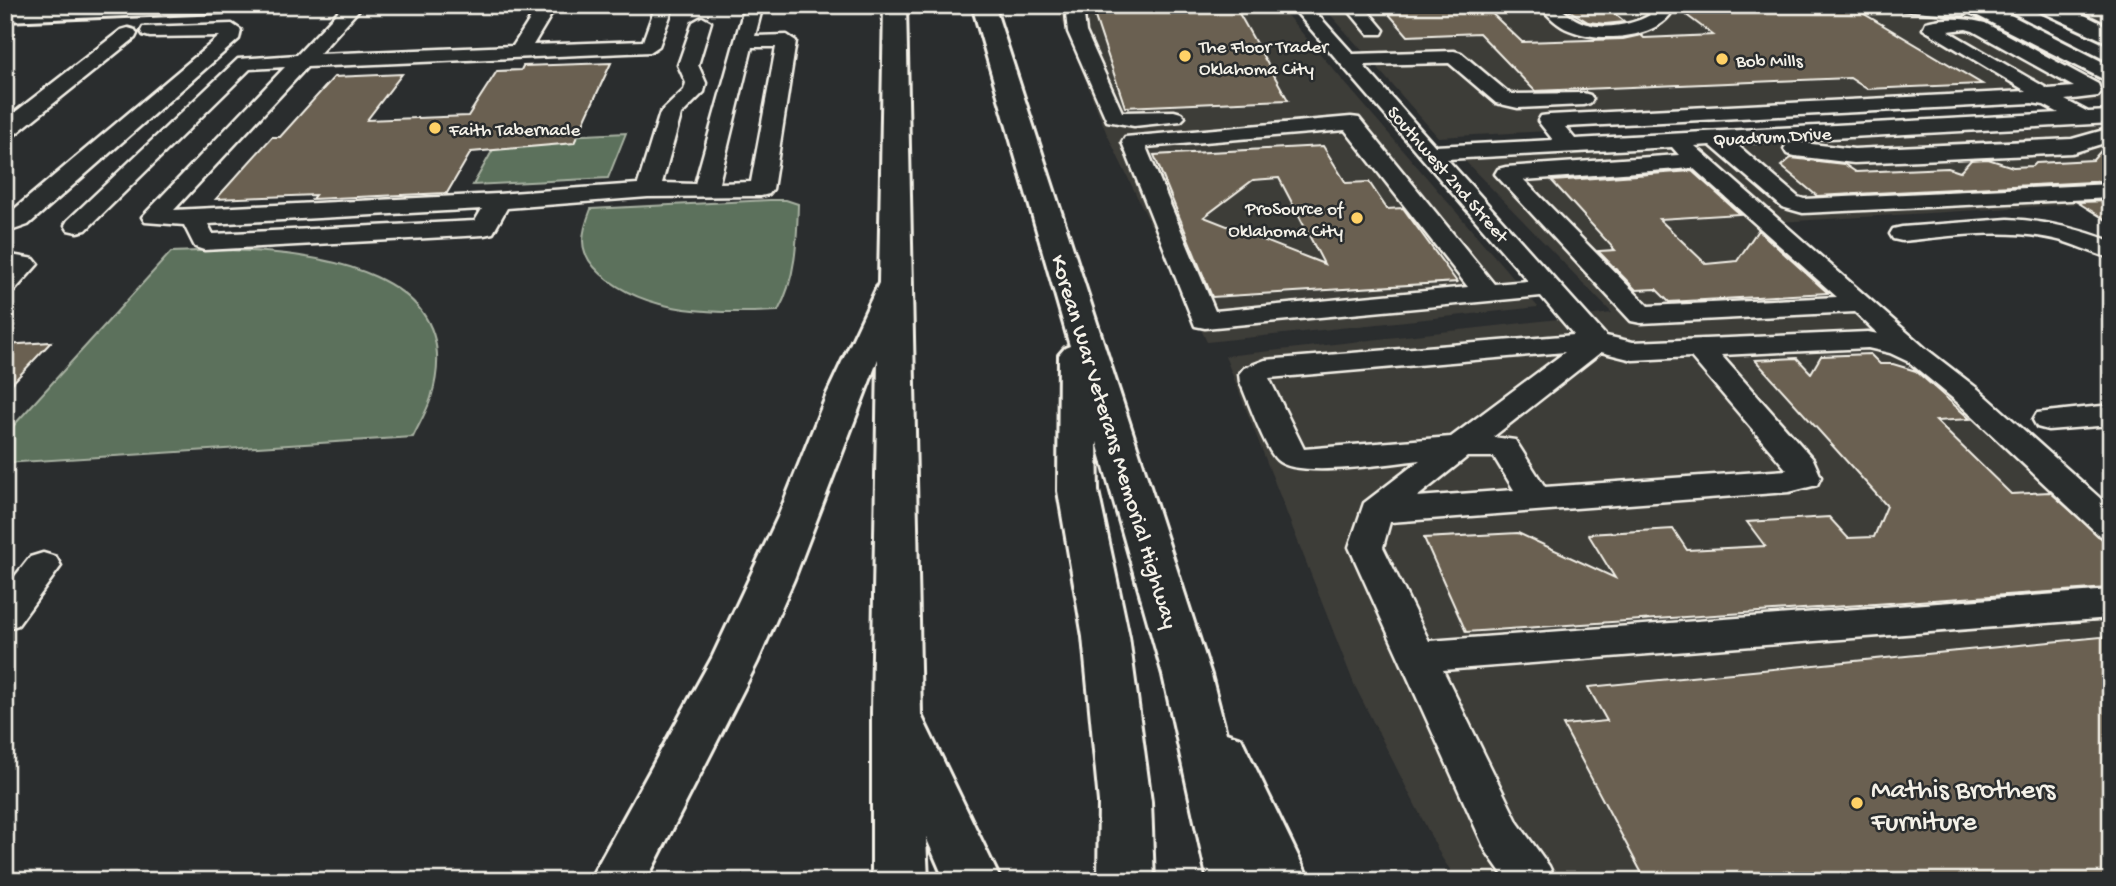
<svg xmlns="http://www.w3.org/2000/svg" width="2116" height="886" font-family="'Gochi Hand',sans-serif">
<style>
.built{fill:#3d3c38}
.green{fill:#5c715c;stroke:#a8b1a2;stroke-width:2}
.building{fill:#6a6051;stroke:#f4f1e8;stroke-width:2;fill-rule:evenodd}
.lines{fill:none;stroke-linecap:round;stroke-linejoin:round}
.minor-casing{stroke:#f4f1e8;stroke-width:5}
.major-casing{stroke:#f4f1e8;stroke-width:6}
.highway-casing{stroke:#f4f1e8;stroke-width:6}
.minor{fill:#2a2d2e;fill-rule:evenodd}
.major{fill:#2a2d2e;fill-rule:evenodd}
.highway{fill:#2a2d2e;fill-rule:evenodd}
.poi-dot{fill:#ffd166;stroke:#2a2d2e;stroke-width:2.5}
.labels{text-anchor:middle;stroke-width:5;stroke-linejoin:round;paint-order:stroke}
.far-poi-label{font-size:19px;fill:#f4f1e8;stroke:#2a2d2e;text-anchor:start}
.far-street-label{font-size:19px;fill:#f4f1e8;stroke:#2a2d2e}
.street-label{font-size:23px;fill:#f4f1e8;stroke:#2a2d2e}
.near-poi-label{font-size:28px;fill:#f4f1e8;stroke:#2a2d2e;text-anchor:start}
</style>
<rect width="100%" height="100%" fill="#2a2d2e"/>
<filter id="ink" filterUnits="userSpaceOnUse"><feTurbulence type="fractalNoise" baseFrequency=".0143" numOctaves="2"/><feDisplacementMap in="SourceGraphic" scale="14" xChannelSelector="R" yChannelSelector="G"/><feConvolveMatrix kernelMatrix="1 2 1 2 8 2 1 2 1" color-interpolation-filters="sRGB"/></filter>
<g filter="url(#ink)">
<path class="built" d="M1056,5H1278L1538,307L1207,342L1106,132Z
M1322,5H1948L2111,90V101L1438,137Z
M2065,5H2111V27Z
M2111,126V202L1778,222L1887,313L2111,511V881H1458L1442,858L1354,684L1225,356L1612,313L1464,160Z"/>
<path class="green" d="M626,133L608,178L473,185L499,139Z
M770,200H786L798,204C797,240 796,279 778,311C719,314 647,315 601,274C591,265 583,254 583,241C583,230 587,219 591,209Z
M226,250C313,252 470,270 431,398C427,411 419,424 413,437L5,463V435L171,252Z"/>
<path class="building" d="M1100,5H1224L1236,8L1288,100L1125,107L1093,11Z
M1381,5H1483L1522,42L1623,39L1641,35L1644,38L1713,35L1673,5H1849L1982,84L1867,89L1850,78L1535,91L1479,33L1408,36Z
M1560,5H1604L1625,22L1605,24L1588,22Z
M611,63L574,143L471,152L447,193L312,199L315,195L216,199L272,137H280L334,77L402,74L367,120L468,116L497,71L521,70L523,66Z
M2111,144V181L1817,196L1781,166L1791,158L1844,164L1856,172L1948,168L1960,172L1971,160L1988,159L2013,167L2033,166L2036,163L2093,160L2105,146Z
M1323,146L1346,183L1369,182L1387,209L1403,208L1457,282L1212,297L1154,155ZM1279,178L1324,264L1204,217L1253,180Z
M1692,171L1740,214L1659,219L1706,264L1737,261L1758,230L1828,293L1669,302L1656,289L1636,290L1598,251L1615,250L1552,181Z
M2111,201V223L2077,202Z
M51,342L5,391V345Z
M1870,354L1880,364H1893L1916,371L1970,419L1936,421L2011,494L2050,492L2111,547L2108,588L1466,632L1424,538L1518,533L1615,578L1588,534L1673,529L1687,550L1765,546L1747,522L1829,517L1848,538L1874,537L1887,506L1755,360L1797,358L1811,373L1821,356Z
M2111,636V881H1646L1563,725L1607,721L1588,687Z"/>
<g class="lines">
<defs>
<path id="minor" d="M344,5H363L319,54L513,46L539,5H557L533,45L643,41L656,5H674L659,46L650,52L307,67L174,210L498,194L638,184L660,113L684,90L686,83L678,65L693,22L702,17L711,22L698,65L706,83L704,92L681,115L662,183L695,184L745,5H763L755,36L787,35L796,41L773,189L769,194L761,196L648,197L507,208L493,233L484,235L204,250L195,247L184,225L145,222L142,217L285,67L250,69L86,230L77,232L68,230L65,225L68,220L238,59L297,55ZM752,47H776L751,182L719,183ZM482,209L475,221L213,234L208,224Z
M1075,5H1097L1084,15L1086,32L1122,112L1174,111L1181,113L1185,117L1181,121L1134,126L1107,121L1068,32L1066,13Z
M1290,5H1309L1353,54L1454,51L1461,53L1510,94L1583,93L1590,95L1593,99L1590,103L1583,105L1518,108L1496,103L1449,63L1363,65L1435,146L1553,140L1538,121L1541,116L1549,115L2026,91L1923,29L1926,22C1945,17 1966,18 1985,23L2098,84L2101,92L2098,96L2065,100L2088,112L2111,111V123L1735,143L1798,197L1804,199L2111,184V198L1803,213L1782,207L1710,145L1695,146L1925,348L1978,389L2111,508V539L2099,535L1956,401L1909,362L1890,353L1868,348L1721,355L1813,459L1821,477L1817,485L1789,492L1390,522L1383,547L1429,641L2111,590V618L1443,670L1518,823L1549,866L1556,881H1507L1486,851L1349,547L1364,503L1420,460C1392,463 1296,479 1277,460C1265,449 1248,400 1240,382L1239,374L1244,368L1265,360L1574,335L1541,296L1205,328L1195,326L1122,142L1125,137L1351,117L1359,118L1494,284L1528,281ZM1966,29L1973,31L2074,87L2048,89L1948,31ZM2032,103L2044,105L2059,113L1575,139L1565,127ZM1345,130L1468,287L1215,311L1146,147ZM1672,147L1679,155L1506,167L1498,169L1495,174L1631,321L1641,323L1855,312L1878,334L1868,332L1633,342L1606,336L1447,159ZM1693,168L1837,297L1648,306L1524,180ZM1565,352L1451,437L1304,449L1269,378ZM1601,352L1633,360L1691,357L1787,470L1545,487L1515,440L1493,437ZM1467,457H1494L1514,490L1417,497Z
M1344,5H1363L1384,30L1382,34H1368Z
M1539,5C1566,5 1559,11 1579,21C1599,31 1631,26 1650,15L1639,5H1660L1670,15C1650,40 1597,42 1569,30C1558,26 1547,15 1539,5Z
M1893,5H1965L1972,10L1963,15L1902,10Z
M232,24L241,30L239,39L28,225L5,233V217L220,36L150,37L143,35L141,31L143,27Z
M128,28L135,30L137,34L135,38L13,136L5,137V120L121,30Z
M2111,128V141L2072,153L1854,163L1795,156L1787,154L1784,149L1787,144L1795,142L1854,149L2072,139Z
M2008,219C2044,221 2077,228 2111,241V258C2091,253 2073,243 2054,239C2004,228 1952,236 1902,241L1893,239L1890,234L1893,229L1902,227Z
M5,254L34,259L38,264L14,291L5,293Z
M2111,405V425L2048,430L2037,427L2033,420L2037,413Z
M43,553L56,557L61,566L18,625L5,629V589L30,557Z"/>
<path id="major" d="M64,5H257L254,10L246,11L5,21V7Z
M1963,5H1991L2111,66V83L1966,10Z
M2035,5H2064L2111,28V44L2038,10Z"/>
<path id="highway" d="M884,5H906L921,715L1001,881H945L926,837L928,881H872V713L878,359L794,579L757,663L646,881H589L712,658L778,517L827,394L879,283Z
M972,5H994L1211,675L1226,733L1241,738L1310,881H1208L1163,675L1097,442L1098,491L1129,637L1151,802L1154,881H1098L1099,802L1083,637L1058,491L1059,355L1065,348L1070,346Z"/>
</defs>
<use href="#minor" class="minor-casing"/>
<use href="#major" class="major-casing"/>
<use href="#highway" class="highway-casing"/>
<use href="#minor" class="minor"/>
<use href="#major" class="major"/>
<use href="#highway" class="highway"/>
</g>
</g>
<g class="poi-dot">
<circle cx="1185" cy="56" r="7"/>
<circle cx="1722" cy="59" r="7"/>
<circle cx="435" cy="128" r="7"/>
<circle cx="1357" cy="218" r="7"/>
<circle cx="1857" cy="803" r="7"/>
</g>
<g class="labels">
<g class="far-poi-label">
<text x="1199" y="52">The Floor Trader<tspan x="1199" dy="22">Oklahoma City</tspan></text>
<text x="1736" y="66">Bob Mills</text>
<text x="449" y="135">Faith Tabernacle</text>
<text x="1343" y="214" text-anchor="end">ProSource of<tspan x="1343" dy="22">Oklahoma City</tspan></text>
</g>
<g class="far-street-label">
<text transform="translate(1772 135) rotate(-3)" y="7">Quadrum Drive</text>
<text transform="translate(1449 173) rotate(49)" y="7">Southwest 2nd Street</text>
</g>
<g class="street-label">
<text transform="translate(1116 441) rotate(73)" y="8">Korean War Veterans Memorial Highway</text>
</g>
<g class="near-poi-label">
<text x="1871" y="797">Mathis Brothers<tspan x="1871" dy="32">Furniture</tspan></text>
</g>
</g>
<rect width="2116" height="886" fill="none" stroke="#2a2d2e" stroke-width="28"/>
<rect x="14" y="14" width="2088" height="858" fill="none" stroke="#f4f1e8" stroke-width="2.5" filter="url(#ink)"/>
</svg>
